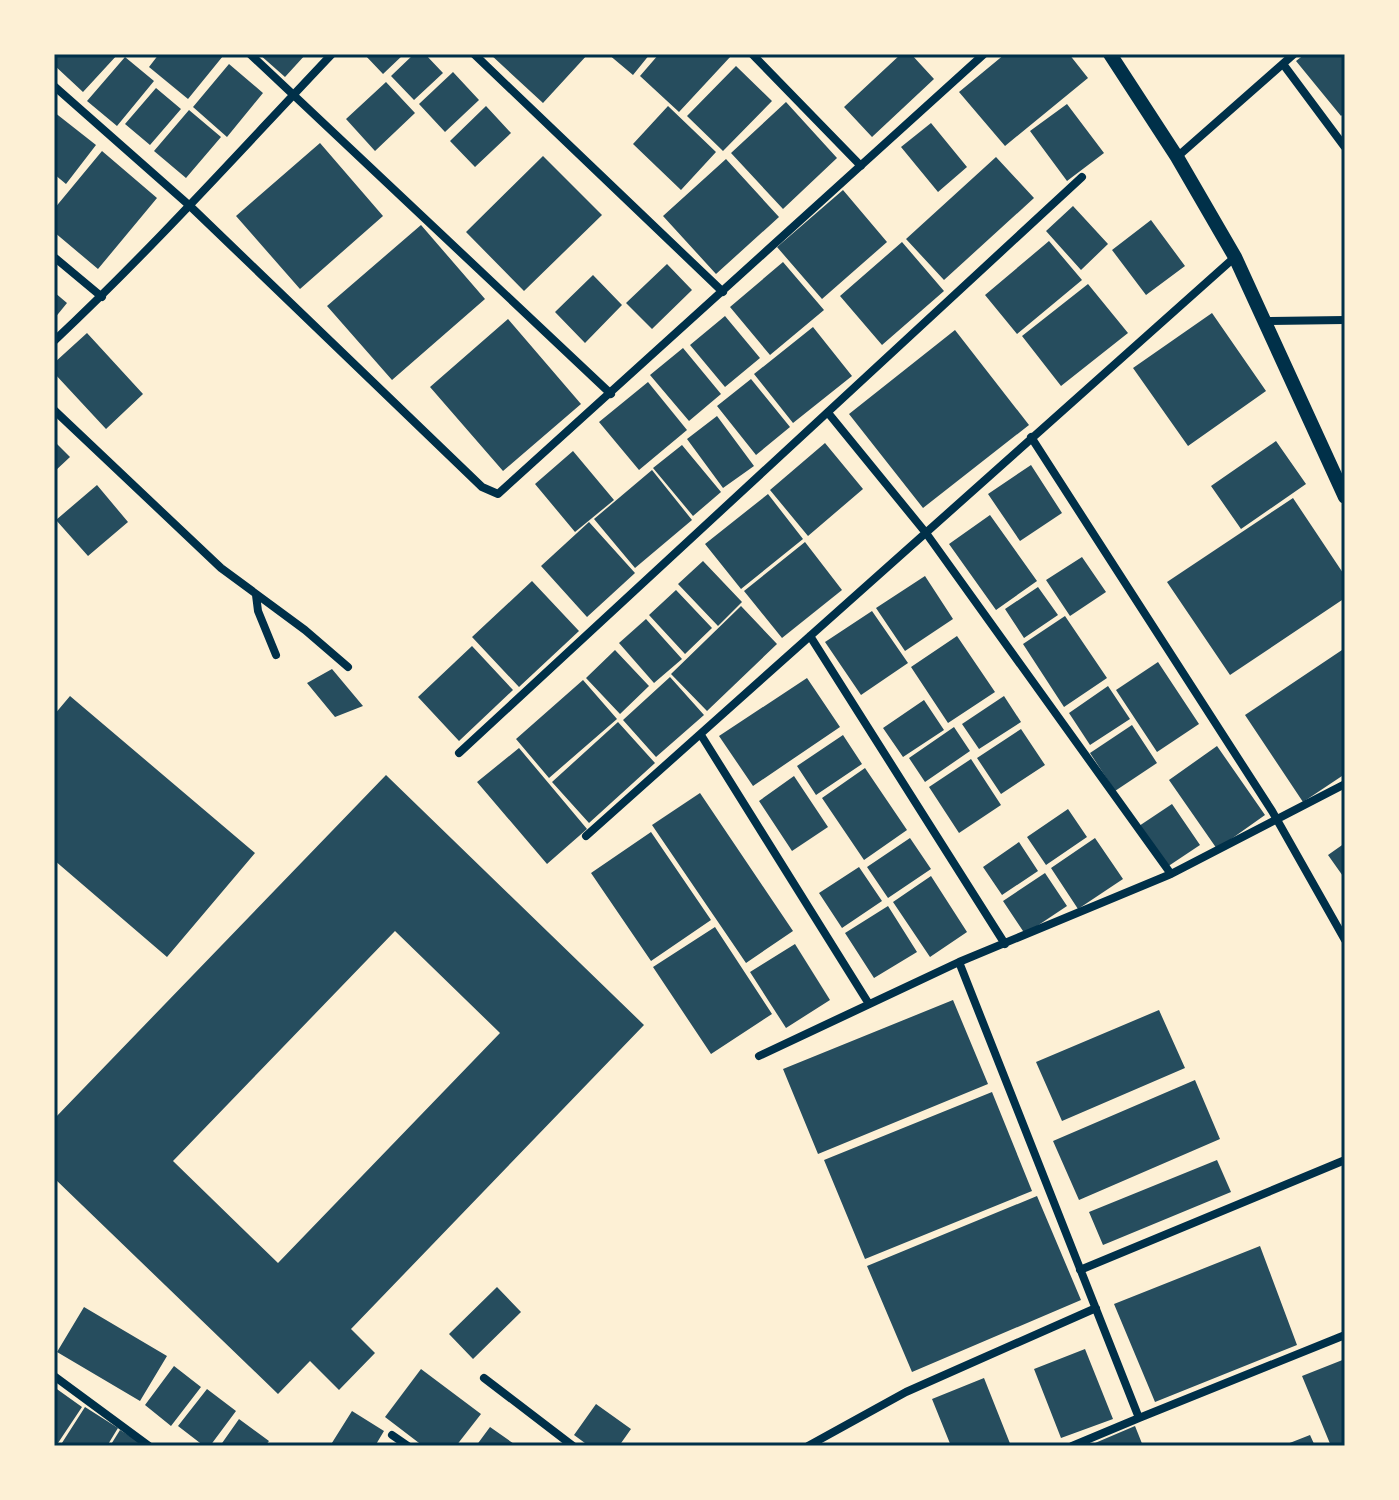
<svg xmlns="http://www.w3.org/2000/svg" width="1399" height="1500" font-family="'DejaVu Sans',sans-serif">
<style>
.building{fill:#264d5e;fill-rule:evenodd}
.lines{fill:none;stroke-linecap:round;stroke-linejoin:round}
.minor{stroke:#003049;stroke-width:8}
.tertiary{stroke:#003049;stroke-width:14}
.neatline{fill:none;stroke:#003049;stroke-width:3}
</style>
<rect width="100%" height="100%" fill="#fdf0d5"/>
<path class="building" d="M54,54H118L83,92L54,65Z
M159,54H220L223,56L188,99L149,67Z
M259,54H306L285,77Z
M364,54H404L383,74Z
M414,54H425L443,73L414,100L391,76Z
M490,54H588L543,103Z
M608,54H650L633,75Z
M659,54H728L731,56L679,112L640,76Z
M901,54H911L934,79L872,137L844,107Z
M1005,54H1069L1088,78L1005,146L959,92Z
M1305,54H1345V112L1341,116L1296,61Z
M125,57L154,81L117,126L87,101Z
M229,64L263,93L227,137L193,107Z
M736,66L772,101L723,151L687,116Z
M453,72L479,100L445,132L419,104Z
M386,82L415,113L375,151L346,119Z
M156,88L181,109L150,145L125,124Z
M786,102L837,158L783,209L731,153Z
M1067,104L1104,153L1067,181L1030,131Z
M486,106L511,133L475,167L450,141Z
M668,106L716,152L681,190L633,144Z
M189,110L221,137L186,178L154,151Z
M54,112L96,145L66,184L54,174Z
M931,123L967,167L938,192L901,147Z
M320,143L383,216L300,289L236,216Z
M102,151L157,198L98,269L54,232V209Z
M543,156L602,215L524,291L466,232Z
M996,157L1034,198L944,280L906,239Z
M726,159L779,217L716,274L663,216Z
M843,190L887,242L822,299L777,247Z
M1073,206L1108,244L1081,270L1046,231Z
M1151,220L1185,266L1146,295L1112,250Z
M421,225L485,299L392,380L327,306Z
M1049,241L1082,280L1017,334L985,295Z
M902,242L944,291L882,345L840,296Z
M783,262L824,310L770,355L730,307Z
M667,264L692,290L652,329L626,303Z
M593,275L622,305L585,343L555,312Z
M1088,284L1128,333L1061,386L1022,336Z
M54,292L67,303L54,319Z
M1212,313L1266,391L1188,446L1133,368Z
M725,316L760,358L725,387L690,345Z
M508,319L581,404L503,471L430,387Z
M813,327L852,376L793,423L754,374Z
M955,330L1029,425L923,508L849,414Z
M87,333L143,394L106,429L54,373V363Z
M683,348L721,394L689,421L650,375Z
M751,379L790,427L756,455L717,406Z
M648,382L687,430L639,470L599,422Z
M717,416L754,466L723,488L687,439Z
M54,441L70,457L54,472Z
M1276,441L1306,484L1241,529L1211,486Z
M825,443L863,489L808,536L770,490Z
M682,445L721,492L693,516L653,468Z
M573,451L614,500L575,532L535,484Z
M1031,465L1062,513L1020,541L988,494Z
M652,470L692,520L635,568L594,519Z
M97,485L128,522L88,556L56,520Z
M768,494L803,539L741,589L705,544Z
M1293,498L1345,576V598L1230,675L1167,582Z
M990,515L1037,581L996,610L949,544Z
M589,522L635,573L587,617L541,566Z
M805,542L842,590L782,638L744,591Z
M1082,557L1106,592L1070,616L1046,580Z
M703,561L742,602L718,626L678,584Z
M925,576L953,619L905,651L876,608Z
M532,581L579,631L519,687L472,637Z
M1038,587L1058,615L1024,638L1005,609Z
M676,590L712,628L685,654L649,615Z
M741,606L777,644L707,711L671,674Z
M872,611L908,663L861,695L825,642Z
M1065,616L1107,678L1064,707L1023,644Z
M646,619L682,659L654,683L619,643Z
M957,636L995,692L948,723L911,667Z
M472,646L513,690L459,741L418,697Z
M1345,648V774L1303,802L1245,715Z
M615,650L649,686L620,714L586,678Z
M1158,662L1199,724L1157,752L1116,690Z
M332,669L363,706L335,717L307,683Z
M670,677L704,715L656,757L623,720Z
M807,678L840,727L753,786L719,736Z
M583,680L617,719L549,778L516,739Z
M1108,686L1130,719L1090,745L1069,713Z
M70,696L255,853L167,957L54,860V715Z
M1004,696L1021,722L979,749L962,724Z
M924,700L944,730L903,757L883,728Z
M618,722L655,763L589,823L552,782Z
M1132,725L1157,763L1115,791L1090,753Z
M954,727L970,751L925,782L909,758Z
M1021,729L1045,765L1001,794L977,758Z
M843,735L862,764L816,795L797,766Z
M1217,746L1265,815L1217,849L1169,780Z
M519,748L587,829L547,864L477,782Z
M971,759L1001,805L959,833L929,787Z
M865,768L907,830L864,860L822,798Z
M386,775L644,1025L351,1329L375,1353L339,1390L310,1361L278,1394L54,1178V1119ZM395,931L500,1033L278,1263L173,1161Z
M794,776L828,827L792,851L759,801Z
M700,793L793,931L746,963L652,825Z
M1172,804L1200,845L1167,867L1139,826Z
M1068,809L1087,837L1046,865L1027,837Z
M651,832L711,920L651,961L591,873Z
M910,838L931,869L888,898L867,867Z
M1095,838L1123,879L1078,909L1051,868Z
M1019,842L1038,871L1002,895L983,867Z
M1345,843V879L1328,855Z
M859,867L882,901L842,928L819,893Z
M1045,873L1067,906L1025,934L1003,901Z
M931,876L967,932L930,957L893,902Z
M888,906L917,952L874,978L845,933Z
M715,927L772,1014L711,1054L653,967Z
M795,944L830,1000L786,1028L750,972Z
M953,1000L988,1084L818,1154L783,1069Z
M1159,1010L1185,1068L1062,1121L1036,1062Z
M1195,1080L1220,1139L1079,1200L1053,1141Z
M992,1092L1032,1191L865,1259L824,1160Z
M1217,1160L1231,1192L1103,1245L1089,1212Z
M1037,1196L1081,1300L912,1372L867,1266Z
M1260,1246L1297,1345L1155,1402L1114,1304Z
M497,1287L521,1312L473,1359L449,1334Z
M84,1307L167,1356L140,1401L57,1352Z
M1085,1349L1113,1419L1061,1438L1034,1369Z
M1345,1359V1446H1331L1302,1376Z
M174,1366L201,1387L171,1426L145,1405Z
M421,1369L481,1414L456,1446H423L385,1417Z
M984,1378L1011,1446H951L932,1399Z
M54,1387L82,1407L56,1446H54Z
M207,1389L236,1411L210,1446H204L178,1426Z
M596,1404L631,1429L619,1446H589L574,1435Z
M85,1407L118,1428L107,1446H60Z
M352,1411L384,1431L375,1446H330Z
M239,1419L269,1441L265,1446H220Z
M1135,1426L1143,1446H1088Z
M490,1427L517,1446H476Z
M120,1430L146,1446H110Z
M1310,1435L1315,1446H1282Z"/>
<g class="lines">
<path class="minor" d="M250,54L611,394
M474,54L723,292
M752,54L861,166
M1283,64L1344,146
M54,86L190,206L482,487L498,494L984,54
M1177,157L1294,54
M54,257L102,297
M1265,321L1345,320
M54,341C151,250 240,151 332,54
M54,410L221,568L305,630L348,667
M829,414L926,533L1171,874
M1031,437L1272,811L1345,940
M256,595L258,611L276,655
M810,636L1005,944
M701,735L869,1004
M459,753L1082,177
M586,836L1235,257
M959,962L1139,1418L1345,1335
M759,1056L959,962L1171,874L1345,784
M1080,1270L1345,1160
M54,1376L149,1446
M484,1378L573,1446
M392,1435L408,1446
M808,1446L906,1392L1096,1308
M1072,1446L1139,1418"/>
<path class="tertiary" d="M1110,54L1177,157L1235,257L1345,497"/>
</g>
<rect width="1399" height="1500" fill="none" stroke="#fdf0d5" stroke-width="112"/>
<rect x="56" y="56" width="1287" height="1388" class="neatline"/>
</svg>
